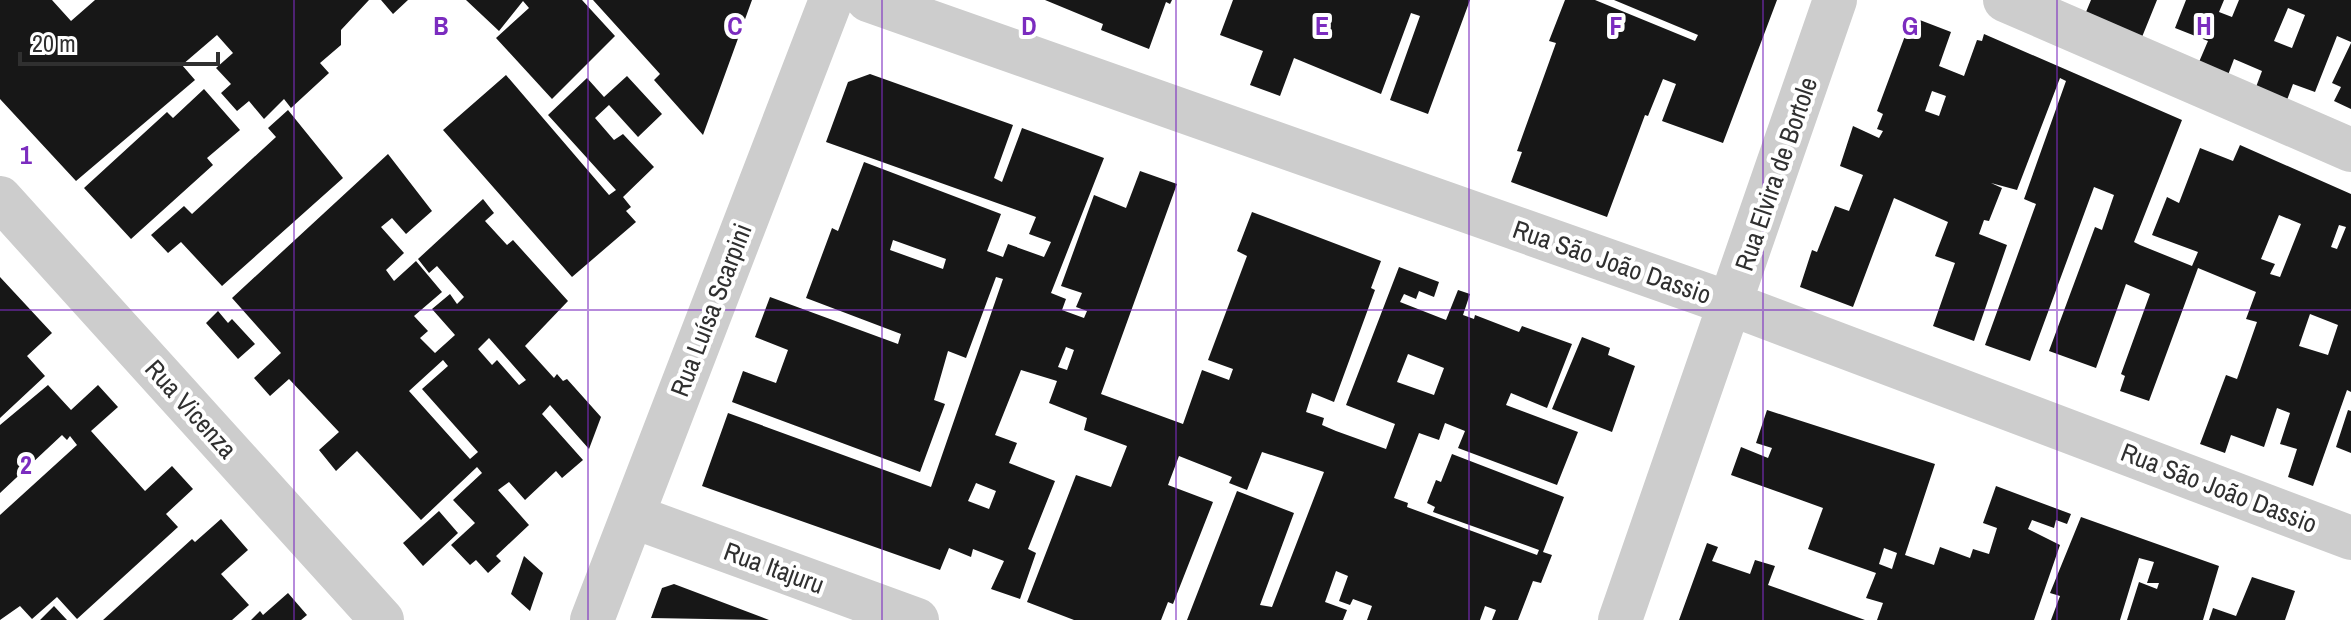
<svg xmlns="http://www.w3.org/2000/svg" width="2351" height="620" font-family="'Archivo Narrow',sans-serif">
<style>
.building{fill:#171717;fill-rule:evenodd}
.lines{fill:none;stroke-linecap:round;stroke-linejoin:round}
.minor{stroke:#cdcdcd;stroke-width:44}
.grid{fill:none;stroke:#7b2cbf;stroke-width:2;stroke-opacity:0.55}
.labels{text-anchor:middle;stroke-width:8;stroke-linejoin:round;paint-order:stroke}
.street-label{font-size:26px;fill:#303030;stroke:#fff}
.grid-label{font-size:26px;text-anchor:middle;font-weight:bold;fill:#7b2cbf;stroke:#fff;stroke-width:8;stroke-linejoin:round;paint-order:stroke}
</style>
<rect width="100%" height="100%" fill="#fff"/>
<path class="building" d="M0,0H52L71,21L95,0H369L341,30V45L320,63L329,73L291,108L284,99L264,119L249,101L237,111L221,93L231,84L216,68L233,53L217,35L182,65L195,80L76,181L0,99Z
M381,0H408L393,14Z
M466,0H582L615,36L552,99L496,38L529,8L523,1L499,31Z
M593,0H752L703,135L654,80L660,74Z
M1045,0H1172L1170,4L1166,2L1149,49L1101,30L1103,24Z
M1233,0H1470L1428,114L1390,100L1420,16L1411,13L1381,94L1294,58L1280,96L1250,85L1263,51L1220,35Z
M1565,0H1595L1695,41L1698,35L1614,0H1777L1723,143L1662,121L1676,84L1663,79L1648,116L1645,115L1607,217L1511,182L1522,152L1517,151L1556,43L1549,41Z
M2091,0H2157L2142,37L2086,12Z
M2186,0H2224L2219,12L2232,17L2239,0H2351V42L2337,36L2315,92L2293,84L2287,100L2256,87L2262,71L2234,59L2228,75L2199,62L2208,41L2175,28ZM2288,8L2305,15L2292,48L2274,41Z
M1912,17L1951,32L1939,66L1964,76L1977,40L1982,41L1984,34L2182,120L2134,242L2140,245L2192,266L2198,252L2152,235L2167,197L2179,203L2200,148L2233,161L2240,145L2351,194V392L2347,390L2313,486L2288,477L2297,449L2280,444L2290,413L2277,408L2264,447L2231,435L2225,453L2200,444L2226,375L2237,379L2257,322L2246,319L2256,292L2198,268L2149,401L2120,391L2125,376L2121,374L2150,294L2126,284L2096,368L2049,351L2095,227L2102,230L2114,195L2094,187L2030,361L1985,345L2036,204L2024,199L2066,81L2060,78L2017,190L1991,183L2002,188L1989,221L1984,220L1979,234L2007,245L1974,341L1933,326L1955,263L1935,256L1948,222L1894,198L1853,307L1800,287L1812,250L1817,252L1835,206L1849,211L1863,175L1840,166L1853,126L1879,138L1883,131L1877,129L1883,114L1877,111ZM1932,91L1946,96L1939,116L1925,111ZM2279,215L2301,224L2280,277L2270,274L2275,264L2261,259ZM2339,225L2346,227L2337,249L2331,247ZM2310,314L2338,325L2328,355L2299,346Z
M2351,43V109L2334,101L2341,87L2332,83Z
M870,74L1013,125L994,178L1002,182L1022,128L1104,158L1051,293L1066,299L1062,310L1084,318L1087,311L1076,307L1082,293L1061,286L1094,195L1126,208L1140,171L1177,184L1101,394L1183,424L1202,370L1229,380L1233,369L1208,360L1247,256L1237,251L1252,212L1381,261L1371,288L1375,290L1334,402L1312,393L1306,412L1324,418L1322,425L1336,431L1386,449L1395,424L1346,405L1399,267L1439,282L1434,297L1419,291L1416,299L1404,294L1400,302L1446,320L1458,290L1470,294L1463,315L1474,319L1475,315L1519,332L1522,326L1572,344L1547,408L1511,393L1506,405L1578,432L1557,485L1458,448L1465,431L1445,423L1439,440L1419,433L1394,498L1408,503L1407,507L1537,555L1539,550L1433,512L1435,507L1427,503L1436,480L1441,482L1452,454L1564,497L1543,552L1552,555L1541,583L1533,581L1518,620H1492L1496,610L1485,606L1480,620H1367L1372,606L1353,599L1350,605L1339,601L1348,576L1336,571L1325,602L1347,610L1343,620H1187L1237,491L1294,513L1260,605L1272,607L1324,472L1262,452L1247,490L1229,483L1232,477L1179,456L1168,485L1213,502L1173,604L1168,602L1161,620H1074L1027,602L1076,475L1111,487L1127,446L1084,430L1087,418L1049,403L1057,381L1021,370L995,435L1017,443L1009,463L1055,481L1028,549L1036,553L1020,599L991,589L1004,561L973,549L971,557L949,548L940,570L702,486L728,413L931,487L1003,279L996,277L966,358L948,351L934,400L945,404L920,472L732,402L743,371L776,383L788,350L755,337L770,297L898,344L901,334L806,298L832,228L838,231L864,162L1001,214L987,251L1003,257L1008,244L1044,257L1051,242L1029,234L1036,217L826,142L848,82ZM893,240L946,259L943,269L890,250ZM1066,347L1074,350L1067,370L1058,367ZM1408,354L1444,368L1434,395L1397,382ZM976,483L996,491L989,509L968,501Z
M506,75L609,195L616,190L548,115L587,78L604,97L627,76L662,114L638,137L609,105L595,118L614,140L623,134L654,167L623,197L631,207L626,211L636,222L572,277L443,130Z
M204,89L240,130L207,158L213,165L131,239L84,188L167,112L173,118Z
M288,110L343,178L222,286L181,242L168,253L151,235L184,206L192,214L276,137L268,128Z
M388,154L432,211L406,234L392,218L381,227L404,253L386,270L394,281L416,261L442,292L414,316L428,331L420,338L435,353L455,335L432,309L450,294L457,304L464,297L437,266L429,273L418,259L483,199L494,213L485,221L507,245L513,240L568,301L525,346L554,378L557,374L563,381L567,379L601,417L589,449L550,405L542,414L583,460L562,478L556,471L525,500L509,482L498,490L529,525L496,556L501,561L488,573L476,560L470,565L451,545L475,523L453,500L482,473L477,467L421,520L357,451L336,471L319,450L339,432L289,379L270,396L254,378L281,353L232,298ZM489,338L526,380L519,385L497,360L492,365L478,349ZM443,360L448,366L422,389L478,452L470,459L409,391Z
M0,277L52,333L27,356L45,376L0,418Z
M218,311L228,323L232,319L255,344L238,359L206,323Z
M1582,337L1610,348L1608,355L1635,366L1612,432L1552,409Z
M48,385L71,410L98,385L118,407L91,431L145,491L172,466L193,489L166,514L178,527L77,619L57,597L32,619L20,606L0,620V515L77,445L70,436L67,440L62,435L0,493V425Z
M1767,410L1935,464L1905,555L1934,565L1940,547L1970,558L1973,549L1989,554L1997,528L1983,523L1996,486L2071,514L2067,524L2056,520L2054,528L2032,520L2028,529L2060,545L2034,620H1877L1883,603L1866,598L1876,573L1808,549L1823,508L1731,475L1741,447L1768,458L1772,448L1756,443ZM1884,548L1897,553L1892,569L1879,564Z
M2348,410L2351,411V453L2336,447Z
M439,511L458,533L423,566L403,543Z
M2081,517L2219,566L2203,620H2127L2139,582L2157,589L2159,583H2147L2154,562L2139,558L2120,620H2051L2060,596L2050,593Z
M221,519L248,550L221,574L249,605L232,620H103L192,539L195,542Z
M1707,543L1718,547L1712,561L1750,574L1755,560L1775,566L1768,585L1865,620H1679Z
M524,556L543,573L530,611L511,594Z
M2252,577L2295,591L2285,620H2209L2213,608L2236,616Z
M674,584L769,620L651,618L662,588Z
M288,593L307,615L301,620H251L260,611L263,615Z
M54,606L67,620H40Z"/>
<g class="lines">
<path class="minor" d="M868,0L1731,304L2351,538
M2005,0L2351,150
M0,198L382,620
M632,516L917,620
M592,620L831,0
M1620,620L1835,0"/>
</g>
<path class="grid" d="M294,0V620M588,0V620M882,0V620M1176,0V620M1469,0V620M1763,0V620M2057,0V620M0,310H2351"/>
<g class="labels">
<g class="street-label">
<text transform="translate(1776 174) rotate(-71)" y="9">Rua Elvira de Bortole</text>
<text transform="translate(1612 262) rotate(19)" y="9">Rua São João Dassio</text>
<text transform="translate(711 310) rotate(-69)" y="9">Rua Luísa Scarpini</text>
<text transform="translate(191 409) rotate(48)" y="9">Rua Vicenza</text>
<text transform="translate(2219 488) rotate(21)" y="9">Rua São João Dassio</text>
<text transform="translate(774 568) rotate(20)" y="9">Rua Itajuru</text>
</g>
</g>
<g class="grid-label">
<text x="441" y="35">B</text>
<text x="735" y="35">C</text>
<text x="1029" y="35">D</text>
<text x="1322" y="35">E</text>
<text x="1616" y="35">F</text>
<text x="1910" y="35">G</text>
<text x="2204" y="35">H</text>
<text x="26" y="164">1</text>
<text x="26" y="474">2</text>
</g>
<path d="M20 52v12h198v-12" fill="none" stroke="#303030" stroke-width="4"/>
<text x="32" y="52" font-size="24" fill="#303030" stroke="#ffffff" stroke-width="6" paint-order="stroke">20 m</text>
</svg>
